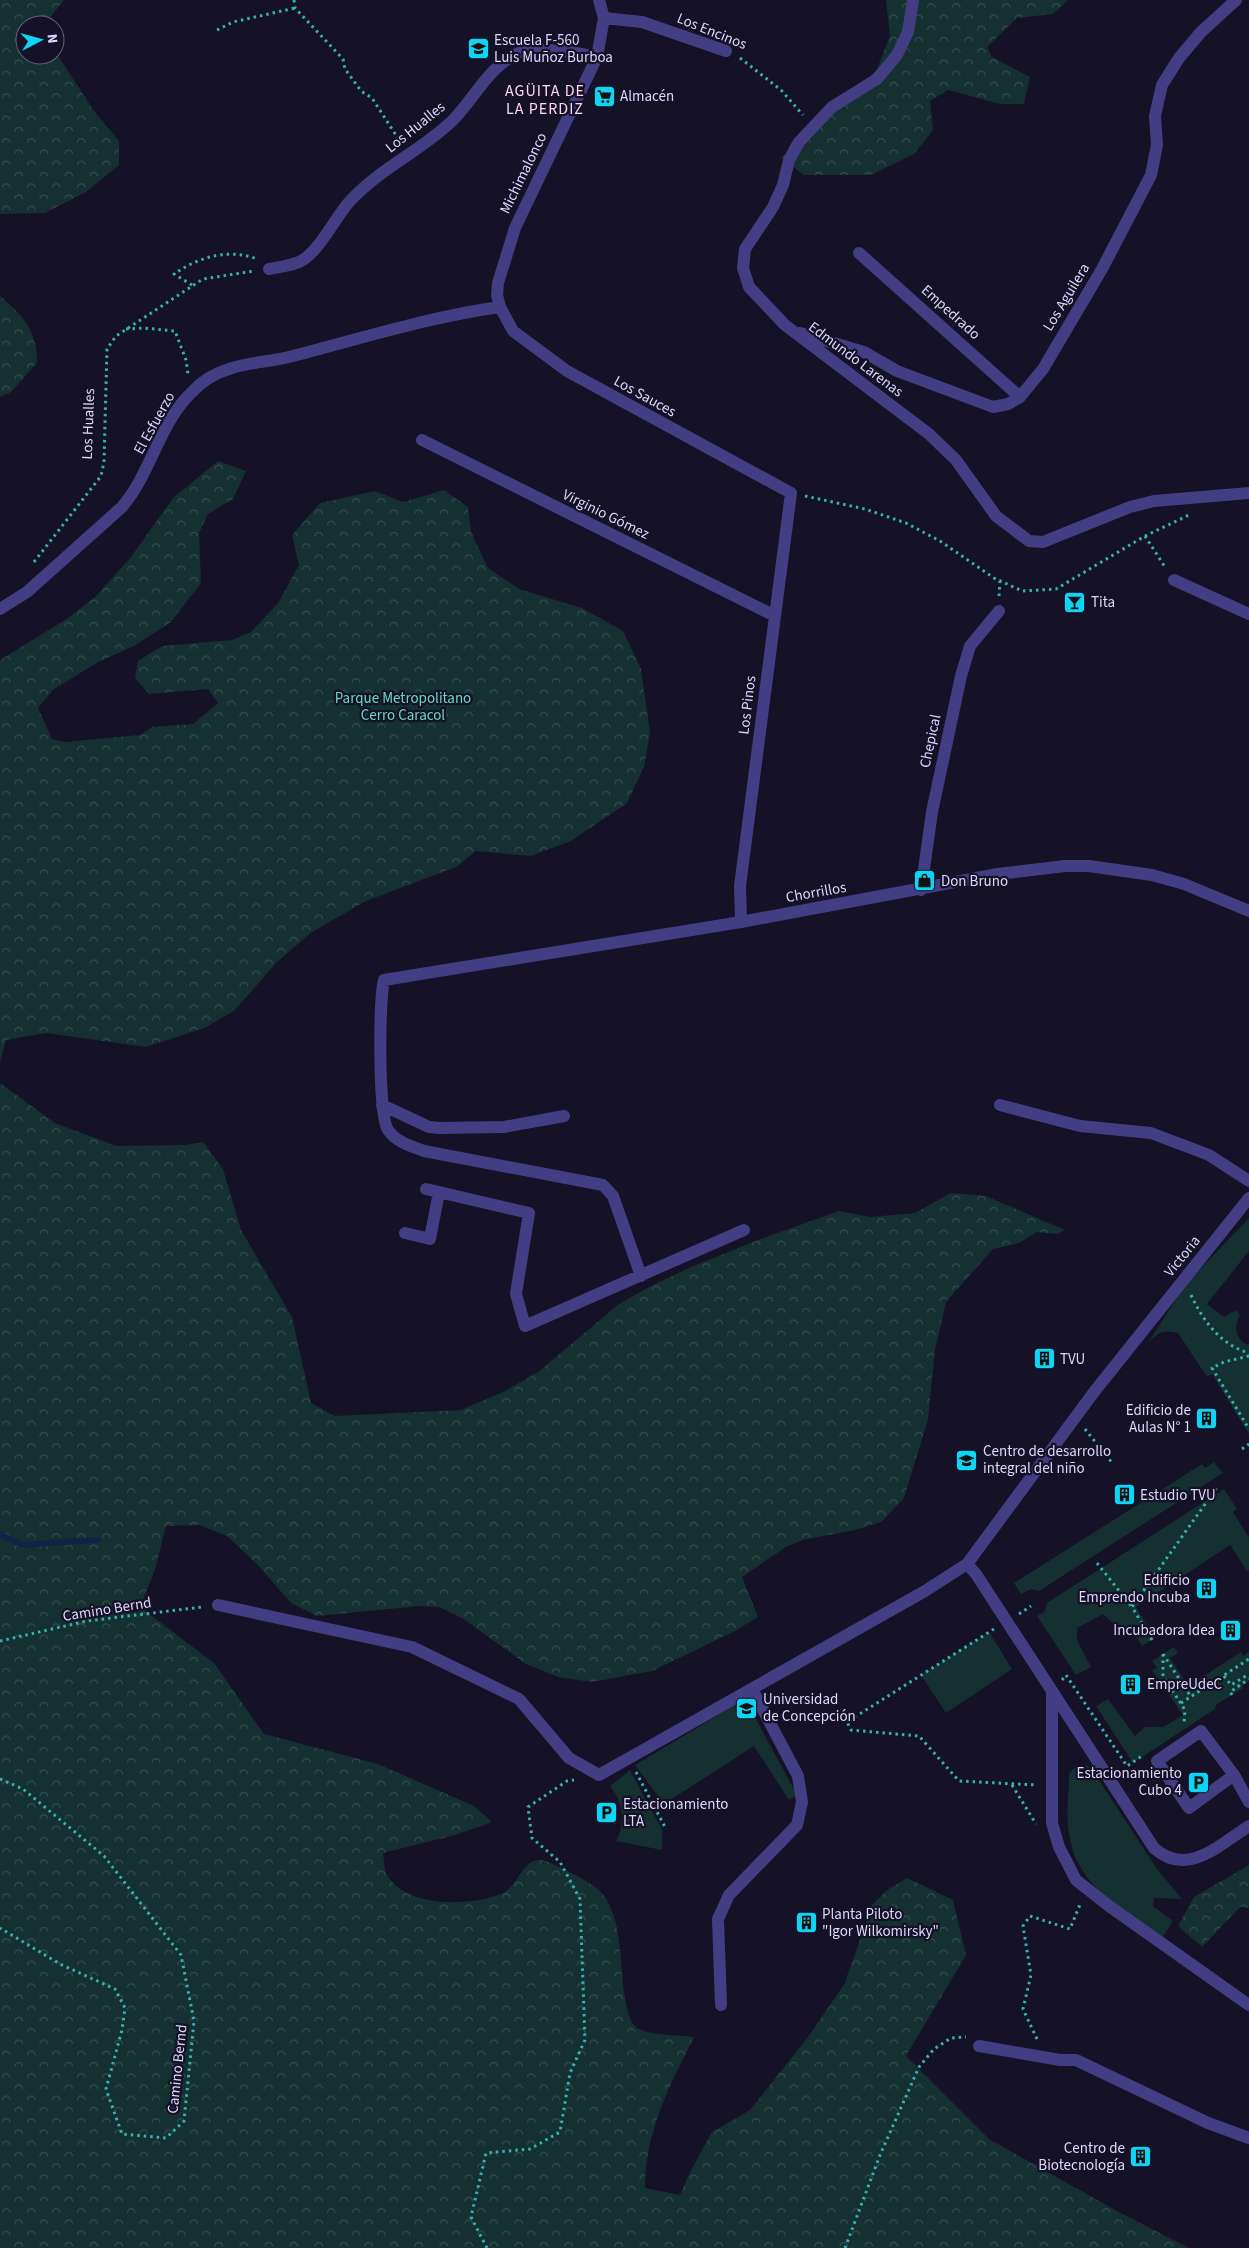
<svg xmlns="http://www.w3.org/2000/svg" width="1249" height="2248" font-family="'Source Sans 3',sans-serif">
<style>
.grass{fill:#143030}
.forest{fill:url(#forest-crowns)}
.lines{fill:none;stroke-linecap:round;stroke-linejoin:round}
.stream{stroke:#0f2247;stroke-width:5.5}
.path{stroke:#36b3af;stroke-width:3;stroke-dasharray:2.5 4;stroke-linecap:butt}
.minor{stroke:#433e83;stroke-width:12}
.labels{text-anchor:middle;stroke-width:4.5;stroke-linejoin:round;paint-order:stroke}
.street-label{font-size:15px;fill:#ddd8fd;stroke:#151126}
.poi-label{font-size:15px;fill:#ddd8fd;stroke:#151126;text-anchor:start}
.park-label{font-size:15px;fill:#66dac1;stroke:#151126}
.neighbourhood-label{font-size:16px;letter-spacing:1px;fill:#fddaef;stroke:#151126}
</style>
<defs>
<pattern id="forest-crowns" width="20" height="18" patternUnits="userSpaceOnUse" patternTransform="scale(1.25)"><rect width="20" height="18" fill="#143030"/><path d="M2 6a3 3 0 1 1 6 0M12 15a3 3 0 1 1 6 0" fill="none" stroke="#364d4f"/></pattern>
</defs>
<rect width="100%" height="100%" fill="#151126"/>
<path class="grass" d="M1249,1218V1251L1207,1304L1224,1317L1236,1310L1240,1315C1233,1327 1235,1340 1249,1345V1434L1212,1374L1207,1377L1178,1333C1163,1329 1157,1333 1147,1344L1186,1284Z
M1214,1462L1223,1473L1039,1591L1031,1589L1021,1594L1014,1583L1202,1464L1205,1468Z
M1224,1489L1237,1509L1233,1512L1249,1538V1570L1247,1571L1230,1545L1136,1607L1155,1638L1142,1646L1130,1627L1121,1631L1103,1614L1077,1628V1640L1091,1667L1076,1675L1037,1616L1045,1611L1047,1603Z
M989,1632L1012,1669L946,1713L921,1675Z
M1174,1647L1178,1653L1170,1658L1188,1686L1241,1652L1243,1656L1249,1652V1681L1242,1686L1243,1688L1216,1705L1215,1709L1133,1763L1096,1706L1108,1699L1135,1736L1145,1727H1163L1183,1715L1152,1670L1157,1668L1152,1661Z
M745,1699L797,1795L789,1800L754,1746L664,1804L635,1765Z
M1078,1765L1088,1766L1097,1777L1157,1869L1182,1899L1154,1898L1153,1906L1173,1921L1160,1942C1126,1913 1078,1886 1070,1839C1065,1818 1069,1795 1069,1773Z
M630,1770L662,1830V1850L616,1841C626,1823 623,1802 610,1786Z"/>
<path class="forest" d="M0,0H64L44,25H25V55H55V51L94,111L119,141V165L86,192L45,213L0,214Z
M886,0H1068L1053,14L1017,18L987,47L992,57L1030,77L1024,104H1000L948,90L930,101L933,130L914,154L871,175H804L781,158L828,110L855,92L877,69L890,36Z
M0,296C24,317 37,329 37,363L11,392L0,397Z
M218,461L246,471L233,499L208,514L199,533L201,583L171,622L134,646L98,662L53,690L38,708L52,739L65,742L140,735L152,727L193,724L218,703L208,689L149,694L135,678L138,661L162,646L232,640L251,632L278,603L299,565L292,535L320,503L375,491L403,502L444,490L468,507L471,532L488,568L519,589L582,608L623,631L641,669L650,733L644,767L627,803L571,841L531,856L476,851L456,867L366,901L312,932L278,961L234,1011L204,1028L146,1047L46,1033L6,1040L0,1063V660L68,618L95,597L131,557L173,498Z
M0,1083L55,1123L117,1146L186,1145L203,1142L223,1169L241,1230L292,1317L311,1403L335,1416L461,1410L503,1392L538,1372L619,1304L649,1287L691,1267L758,1240L839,1211L870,1217L915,1213L951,1193L986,1196L1065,1230L1057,1234L1037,1232L1019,1243L993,1249L946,1302L935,1350L928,1419L904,1498L881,1522L855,1530L802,1540L786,1547L742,1577L758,1617L733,1632L652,1671L592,1682L558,1677L526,1664L462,1618L439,1607L420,1606L317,1616L291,1603L256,1563L227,1536L199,1525L166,1526L155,1570L140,1607L214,1663L264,1734L378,1764L474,1806L492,1822L455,1835L383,1853C384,1859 384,1870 387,1875C406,1908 472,1907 503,1893C519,1886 524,1851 548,1862C562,1868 587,1880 598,1889C624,1913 619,1966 625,1998C627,2006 628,2020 635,2026C645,2036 679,2035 694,2037C670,2085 645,2132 645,2188L680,2195L690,2172L712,2132L750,2110L808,2037L845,1983L872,1905L887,1890L907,1878L953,1900L966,1955L906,2056L989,2139L1117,2211L1189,2248H0Z
M1249,1865V1908L1240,1907L1202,1947L1178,1926L1194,1897Z"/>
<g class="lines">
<path class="stream" d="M0,1534L22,1545L98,1540"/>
<path class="path" d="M294,0L295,8L343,59L345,69L361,91L372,98L401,143
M217,30L233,22L295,8
M740,58L781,90L803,115
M192,285L174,274C199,257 228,248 257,259
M126,329L144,328L175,331L186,360L188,374
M805,496L865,509L906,523L940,541L994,578L1022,591L1056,589L1145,536L1189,515
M1145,536L1165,567
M34,562L101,476L104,462L107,349L116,336L203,279L254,271
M999,596L1000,581
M1191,1295C1203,1321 1221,1345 1249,1353
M1249,1356L1224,1362L1212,1368L1249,1429
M1085,1429L1113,1464
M1242,1449L1249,1444
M1097,1563L1132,1607
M1019,1614L1031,1606
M994,1629L847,1722L851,1730L919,1736L959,1781L1036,1785
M1152,1640L1132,1607L1218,1486
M0,1641L87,1621L202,1607
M1163,1654V1676L1185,1710L1184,1724
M1163,1654L1191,1697
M1224,1676L1231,1685L1249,1674
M1062,1680L1066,1675L1127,1766L1142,1756
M1232,1695L1230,1692L1249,1679
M1181,1703L1249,1659
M636,1772L665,1827
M0,1779L23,1789L104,1856L181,1955L194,2021L184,2121L166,2138L122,2134L106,2089L122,2030L125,2008L115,1989L60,1964L0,1928
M1012,1785L1036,1824
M1037,2039L1023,2009L1031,1975L1023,1926L1030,1916L1070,1929L1081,1902
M487,2248L471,2217L486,2153L530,2149L560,2132L570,2073L585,2040L580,1899L560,1862L532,1838L528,1807L567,1781L574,1780
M845,2248L880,2155L919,2067L934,2049L951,2038L966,2037"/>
<path class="minor" d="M599,0L604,18L597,57L515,228L498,283L497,295L500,307L513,331L567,371L791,493L740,886L741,922
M913,0L908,32L897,55L877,79L832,107L799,142L789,160L783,185L773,207L745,249L743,268L749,287L785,325L929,434L956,460L996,516L1029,541L1043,542L1130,507L1154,501L1249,493
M604,18L642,22L726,51
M859,253L1020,397
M269,269C279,267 290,266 299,262C318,254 336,216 350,201C379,169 421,151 452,121C475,98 489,65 521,52C537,46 580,53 597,57
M800,333L864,352L897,371L993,407L1008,404L1020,397L1043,369L1102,269L1151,175L1157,145L1155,116L1162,85L1179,58L1201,32L1236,0
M422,440L775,616
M1174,580L1249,614
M0,609L27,592L122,507C151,473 159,424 191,393C201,382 215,373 229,369C248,362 270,362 289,357C359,339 428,317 500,307
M921,890L932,812L961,676L970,646L999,611
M382,1105L429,1127L439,1128L504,1127L564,1116
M1000,1105L1080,1126L1151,1133L1209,1155L1249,1181
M426,1189L529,1213L516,1294L525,1326L744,1230
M405,1233L430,1239L439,1192
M641,1276L613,1196L603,1185L424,1151C411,1146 396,1142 388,1130C378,1115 379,1001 384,980L741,922L998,874L1065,866H1089L1152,875L1184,884L1249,911
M967,1564L976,1574L1154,1848C1187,1878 1219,1845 1249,1826
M218,1605L412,1647L519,1699L569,1758L599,1775L925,1591L967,1564L1094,1392L1249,1198
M1052,1691V1823L1059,1847L1076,1880L1109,1906L1249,2005
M1234,1775L1189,1808L1157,1761L1201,1731L1234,1775L1249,1802
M721,2005L718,1919L729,1895L797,1825L802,1802L798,1776L752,1689
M979,2046L1060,2060H1076L1208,2123L1249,2138"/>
</g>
<defs>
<symbol id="school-square" viewBox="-11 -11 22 22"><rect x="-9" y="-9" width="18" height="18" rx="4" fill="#0ed5f3" stroke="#151126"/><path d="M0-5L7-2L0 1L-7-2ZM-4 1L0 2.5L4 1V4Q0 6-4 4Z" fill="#111"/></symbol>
<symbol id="supermarket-square" viewBox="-11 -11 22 22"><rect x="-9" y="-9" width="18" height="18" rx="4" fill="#0ed5f3" stroke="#151126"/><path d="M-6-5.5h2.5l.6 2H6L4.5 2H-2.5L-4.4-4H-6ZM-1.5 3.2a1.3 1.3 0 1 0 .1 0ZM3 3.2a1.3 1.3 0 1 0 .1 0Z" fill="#111"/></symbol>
<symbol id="bar-square" viewBox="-11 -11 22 22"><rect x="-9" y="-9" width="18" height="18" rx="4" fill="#0ed5f3" stroke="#151126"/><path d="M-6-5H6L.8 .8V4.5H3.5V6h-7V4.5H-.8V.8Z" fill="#111"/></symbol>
<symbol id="shop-square" viewBox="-11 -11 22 22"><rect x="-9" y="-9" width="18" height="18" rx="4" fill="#0ed5f3" stroke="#151126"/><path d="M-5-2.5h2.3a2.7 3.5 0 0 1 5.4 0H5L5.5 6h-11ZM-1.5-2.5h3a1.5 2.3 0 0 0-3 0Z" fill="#111"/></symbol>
<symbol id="building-square" viewBox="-11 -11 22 22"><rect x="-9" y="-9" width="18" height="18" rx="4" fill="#0ed5f3" stroke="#151126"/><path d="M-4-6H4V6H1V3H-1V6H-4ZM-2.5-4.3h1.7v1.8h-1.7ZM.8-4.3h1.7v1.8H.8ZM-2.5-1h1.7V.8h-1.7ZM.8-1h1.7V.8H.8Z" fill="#111"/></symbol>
<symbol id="university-square" viewBox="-11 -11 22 22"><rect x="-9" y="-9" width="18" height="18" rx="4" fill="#0ed5f3" stroke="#151126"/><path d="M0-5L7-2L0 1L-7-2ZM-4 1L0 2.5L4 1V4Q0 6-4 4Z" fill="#111"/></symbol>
<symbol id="parking-square" viewBox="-11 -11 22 22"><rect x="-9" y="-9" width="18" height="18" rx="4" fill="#0ed5f3" stroke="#151126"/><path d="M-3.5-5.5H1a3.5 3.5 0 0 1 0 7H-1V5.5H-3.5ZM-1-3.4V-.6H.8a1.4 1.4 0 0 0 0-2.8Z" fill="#111"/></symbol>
</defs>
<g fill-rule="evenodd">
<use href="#school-square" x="466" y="36" width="25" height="25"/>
<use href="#supermarket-square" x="592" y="84" width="25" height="25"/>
<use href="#bar-square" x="1062" y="590" width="25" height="25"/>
<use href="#shop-square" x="912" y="868" width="25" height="25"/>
<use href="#building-square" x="1032" y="1346" width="25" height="25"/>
<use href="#building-square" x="1194" y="1406" width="25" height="25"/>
<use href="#school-square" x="954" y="1448" width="25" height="25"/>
<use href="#building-square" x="1112" y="1482" width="25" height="25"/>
<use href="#building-square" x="1194" y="1576" width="25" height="25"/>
<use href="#building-square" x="1218" y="1618" width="25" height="25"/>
<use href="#building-square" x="1118" y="1672" width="25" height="25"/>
<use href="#university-square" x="734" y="1696" width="25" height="25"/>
<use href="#parking-square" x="1186" y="1770" width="25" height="25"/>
<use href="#parking-square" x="594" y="1800" width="25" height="25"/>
<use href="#building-square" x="794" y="1910" width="25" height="25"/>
<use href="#building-square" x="1128" y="2144" width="25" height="25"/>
</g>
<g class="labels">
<g class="street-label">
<text transform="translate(712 31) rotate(22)" y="5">Los Encinos</text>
<text transform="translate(415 127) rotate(-39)" y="5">Los Hualles</text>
<text transform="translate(523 173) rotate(-64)" y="5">Michimalonco</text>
<text transform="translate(1066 297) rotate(-59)" y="5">Los Aguilera</text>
<text transform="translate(951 312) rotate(42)" y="5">Empedrado</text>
<text transform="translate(856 359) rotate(37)" y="5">Edmundo Larenas</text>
<text transform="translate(645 396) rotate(29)" y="5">Los Sauces</text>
<text transform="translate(154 423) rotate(-61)" y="5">El Esfuerzo</text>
<text transform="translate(88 424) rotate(-88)" y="5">Los Hualles</text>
<text transform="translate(606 514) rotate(26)" y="5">Virginio Gómez</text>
<text transform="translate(747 705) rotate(-83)" y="5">Los Pinos</text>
<text transform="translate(930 741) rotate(-78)" y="5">Chepical</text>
<text transform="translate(816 892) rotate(-10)" y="5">Chorrillos</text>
<text transform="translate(1182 1256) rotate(-51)" y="5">Victoria</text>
<text transform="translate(107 1609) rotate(-9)" y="5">Camino Bernd</text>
<text transform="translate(177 2069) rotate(-84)" y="5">Camino Bernd</text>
</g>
<g class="poi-label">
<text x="494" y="45">Escuela F-560<tspan x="494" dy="17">Luis Muñoz Burboa</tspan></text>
<text x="620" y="101">Almacén</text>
<text x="1091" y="607">Tita</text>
<text x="941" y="886">Don Bruno</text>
<text x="1060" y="1364">TVU</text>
<text x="1191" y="1415" text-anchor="end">Edificio de<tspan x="1191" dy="17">Aulas N° 1</tspan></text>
<text x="983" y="1456">Centro de desarrollo<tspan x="983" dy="17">integral del niño</tspan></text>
<text x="1140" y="1500">Estudio TVU</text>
<text x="1190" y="1585" text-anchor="end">Edificio<tspan x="1190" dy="17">Emprendo Incuba</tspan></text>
<text x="1215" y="1635" text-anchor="end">Incubadora Idea</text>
<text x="1147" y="1689">EmpreUdeC</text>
<text x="763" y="1704">Universidad<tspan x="763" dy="17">de Concepción</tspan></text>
<text x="1182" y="1778" text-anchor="end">Estacionamiento<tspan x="1182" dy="17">Cubo 4</tspan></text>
<text x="623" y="1809">Estacionamiento<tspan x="623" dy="17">LTA</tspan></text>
<text x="822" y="1919">Planta Piloto<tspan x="822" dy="17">"Igor Wilkomirsky"</tspan></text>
<text x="1125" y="2153" text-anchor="end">Centro de<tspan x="1125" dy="17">Biotecnología</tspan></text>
</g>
<g class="park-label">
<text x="403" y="703">Parque Metropolitano<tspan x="403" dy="17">Cerro Caracol</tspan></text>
</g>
<g class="neighbourhood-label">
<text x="545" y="96">AGÜITA DE<tspan x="545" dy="18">LA PERDIZ</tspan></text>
</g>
</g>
<g transform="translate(40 40) rotate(84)"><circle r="24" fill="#151126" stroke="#65617c"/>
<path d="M0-4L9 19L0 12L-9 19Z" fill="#0ed5f3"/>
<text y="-8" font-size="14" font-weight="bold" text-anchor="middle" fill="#ddd8fd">N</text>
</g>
</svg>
